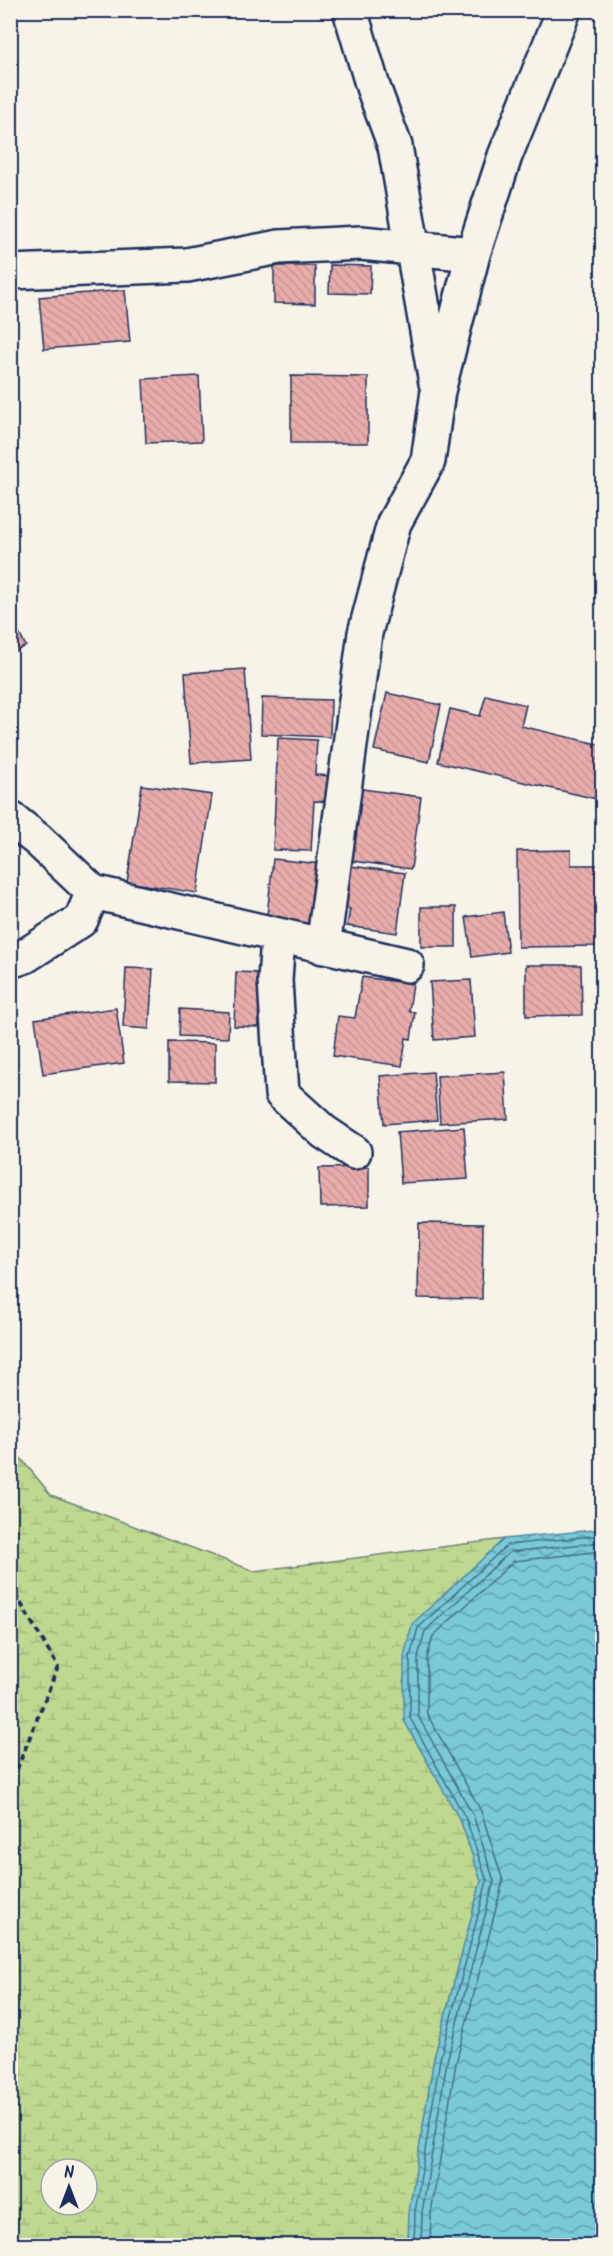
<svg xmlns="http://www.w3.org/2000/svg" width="613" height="2256" font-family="Kalam,sans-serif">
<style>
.wetland{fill:url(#wetland-marsh);stroke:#6d8476;stroke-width:1.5;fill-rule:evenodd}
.water{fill:url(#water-waves);stroke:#548ba7;stroke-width:1.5}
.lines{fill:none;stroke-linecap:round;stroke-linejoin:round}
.shore{stroke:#416d8e;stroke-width:1.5}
.building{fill:url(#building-back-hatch);stroke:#1b2f5e;stroke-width:1.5}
.street-casing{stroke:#1b2f5e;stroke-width:38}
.path{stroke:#1b2f5e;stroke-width:4;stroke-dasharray:6 4.5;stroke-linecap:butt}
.street{stroke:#f7f3e8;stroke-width:33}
</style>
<defs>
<pattern id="wetland-marsh" width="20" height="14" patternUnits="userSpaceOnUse" patternTransform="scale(1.5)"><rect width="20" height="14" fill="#bfd88f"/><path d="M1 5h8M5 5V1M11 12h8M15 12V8" fill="none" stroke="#a4ba7e"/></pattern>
<pattern id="water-waves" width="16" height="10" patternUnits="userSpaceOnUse" patternTransform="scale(1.5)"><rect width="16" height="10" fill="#7ac9d7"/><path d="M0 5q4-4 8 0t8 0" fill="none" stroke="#63a4b2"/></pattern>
<pattern id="building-back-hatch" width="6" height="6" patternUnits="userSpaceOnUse" patternTransform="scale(1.5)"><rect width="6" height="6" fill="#e8acaa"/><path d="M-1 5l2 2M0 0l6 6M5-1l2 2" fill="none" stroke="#c69495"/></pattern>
</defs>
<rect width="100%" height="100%" fill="#f7f3e8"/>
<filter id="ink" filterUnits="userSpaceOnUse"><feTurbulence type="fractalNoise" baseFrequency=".0167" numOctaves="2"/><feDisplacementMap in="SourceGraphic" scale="12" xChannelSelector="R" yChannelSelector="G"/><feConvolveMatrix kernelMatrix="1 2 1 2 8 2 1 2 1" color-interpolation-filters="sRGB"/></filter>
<g filter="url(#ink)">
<path class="wetland" d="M10,1445L51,1495L254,1571L504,1539L413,1624L404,1720L461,1822L481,1881L434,2058L409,2212L408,2245H11ZM51,2169H87V2205H51Z"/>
<path class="water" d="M602,1529V2245H408L409,2212L434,2058L481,1881L461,1822L404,1720V1656L412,1624L504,1539Z"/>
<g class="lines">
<path class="shore" d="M414,2246L415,2212L440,2059L487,1881L466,1819L410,1718V1657L418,1628L507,1545L602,1535
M421,2246L422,2213L447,2061L494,1881L473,1815L418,1716V1657L425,1631L510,1552L602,1542
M430,2246L431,2213L456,2063L503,1881L481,1811L427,1714V1658L433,1636L514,1561L602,1551"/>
</g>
<path class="building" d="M330,265L371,266L370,294L329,293Z
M274,266H315V304L274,303Z
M125,290L130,342L44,349L39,297Z
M199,376L202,441L146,443L143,379Z
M291,376L368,377V443H291Z
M10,618L26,646L10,654Z
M245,669L251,759L191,763L185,673Z
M387,693L441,705L429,762L374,750Z
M486,695L526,705L521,726L602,745L601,800L438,762L450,709L480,716Z
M262,698L331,700L330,737L261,734Z
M278,738L317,740L315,775L335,776L334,802L314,801L311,851L273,850Z
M142,785L212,795L197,893L127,882Z
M355,788L421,797L411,869L346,860Z
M571,850V865H602V946L518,947L517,851Z
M273,859L321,864L315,930L266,925Z
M343,865L405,873L397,933L347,926L350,909L338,907Z
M421,907H456V947H421Z
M503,912L508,952L472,957L466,917Z
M526,965H581L582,1015L526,1016Z
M126,968L153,969L149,1029L123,1027Z
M236,972L260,973L258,1027L234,1026Z
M362,977L413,984L409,1011L415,1012L411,1039L406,1038L402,1066L333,1056L338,1016L355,1018Z
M471,980L475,1037L434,1040L430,982Z
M116,1008L124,1063L43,1074L35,1019Z
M180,1009L229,1012L228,1038L179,1036Z
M169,1042L215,1043V1082L169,1081Z
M433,1072L437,1120L384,1124L380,1076Z
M505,1072L508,1119L440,1123L437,1076Z
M464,1127L468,1179L401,1183L397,1132Z
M369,1167V1206L320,1207L319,1168Z
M419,1223L483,1224L482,1299L418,1298Z"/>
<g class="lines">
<defs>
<path id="street" d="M350,10L373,87L395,146L436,383
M10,272L187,265L279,247L361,243L473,254
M10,818L38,840L93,892L81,920L25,956L10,961
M93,892L407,965
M278,937L275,980L282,1094L324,1132L354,1152
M323,947L365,633L394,523L428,461L438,391L473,254L505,156L564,10"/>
</defs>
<use href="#street" class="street-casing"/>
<path class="path" d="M10,1585L58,1667L10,1786"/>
<use href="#street" class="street"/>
</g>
</g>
<rect width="613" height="2256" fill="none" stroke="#f7f3e8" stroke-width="36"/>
<rect x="18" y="18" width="577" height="2220" fill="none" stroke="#1b2f5e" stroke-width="2" filter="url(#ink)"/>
<g transform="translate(69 2187)"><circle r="28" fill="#f7f3e8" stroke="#9fa5b1" stroke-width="1.5"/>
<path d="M0-4.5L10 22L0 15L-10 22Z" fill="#1b2f5e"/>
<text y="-9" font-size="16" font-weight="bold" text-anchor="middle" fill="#1b2f5e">N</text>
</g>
</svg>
